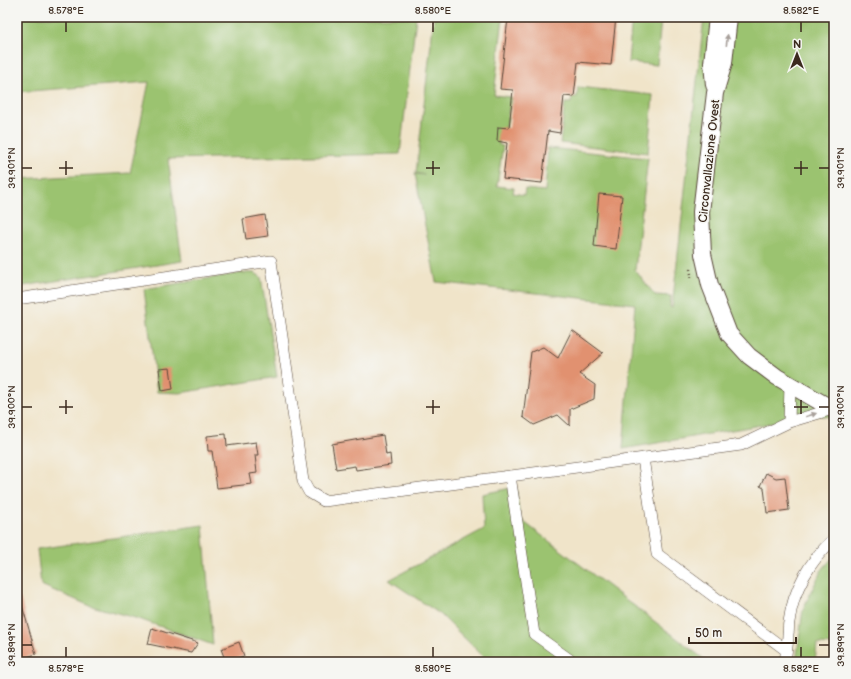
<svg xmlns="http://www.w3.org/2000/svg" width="851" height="679" font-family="'Balsamiq Sans',sans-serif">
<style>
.green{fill:#9bc36f;stroke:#6b7646}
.building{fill:#e1916f}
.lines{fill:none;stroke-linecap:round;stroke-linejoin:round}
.street-casing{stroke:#564638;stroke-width:12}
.secondary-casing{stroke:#564638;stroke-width:18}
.path{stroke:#564638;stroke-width:2.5;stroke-dasharray:1 3;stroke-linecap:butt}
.street{stroke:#fff;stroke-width:11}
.secondary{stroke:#fff;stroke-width:16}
.oneway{fill:#a79f9a}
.ticks{fill:none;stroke:#3b2a1e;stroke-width:1.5}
.labels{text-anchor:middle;stroke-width:3;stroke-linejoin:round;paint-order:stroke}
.street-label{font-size:12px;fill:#3b2a1e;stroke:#f6f6f2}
.neatline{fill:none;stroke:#3b2a1e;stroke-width:1.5}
.ticks-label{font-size:10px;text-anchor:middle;fill:#3b2a1e}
</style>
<rect width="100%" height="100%" fill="#f6f6f2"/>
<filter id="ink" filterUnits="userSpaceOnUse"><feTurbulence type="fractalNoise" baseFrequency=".025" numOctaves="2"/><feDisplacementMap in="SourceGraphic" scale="8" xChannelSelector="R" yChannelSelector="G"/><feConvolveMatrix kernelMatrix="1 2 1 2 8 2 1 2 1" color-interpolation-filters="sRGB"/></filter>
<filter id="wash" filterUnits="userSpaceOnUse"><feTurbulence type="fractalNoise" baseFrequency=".012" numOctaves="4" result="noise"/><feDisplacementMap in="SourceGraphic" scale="16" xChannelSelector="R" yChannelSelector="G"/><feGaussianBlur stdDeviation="0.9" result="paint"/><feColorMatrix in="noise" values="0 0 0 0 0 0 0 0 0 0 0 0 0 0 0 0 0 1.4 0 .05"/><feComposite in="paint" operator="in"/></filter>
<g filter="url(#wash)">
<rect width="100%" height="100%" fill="#f0e4c9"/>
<path class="green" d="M17,17H416L400,154L168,159L182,261L17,287V179L130,173L149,82L17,92Z
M434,17H503L494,95L511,97L506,128H501L499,145L503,146L497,186L514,188L513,193L524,195L525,189L545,191L548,148L648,158L635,270L655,295L671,296L670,307L672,308L704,17H834V418L818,415L623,449L635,304L436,282L415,174L425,175L416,173Z
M632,17L661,18L657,65L628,62Z
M578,87L653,95L648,153L560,143L565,103H571L572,97H577Z
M242,273H255L261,277L277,377L180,393L157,392L144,289Z
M516,487L520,519L708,662H489L440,614L389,580L484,529L482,494Z
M203,525L213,645L139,619L88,605L41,585L37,549Z
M834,556V645L817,644L815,662H796L803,609L821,571Z"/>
<g id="blocks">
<path class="building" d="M521,17H616L611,65L578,62L574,97L564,96L560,133L548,131L542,183L503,179L507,143L497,141L498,127L509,128L513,90L500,89L508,18L520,19Z
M599,194L622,196L616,249L594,246Z
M265,215L268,236L246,239L243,219Z
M572,330L603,353L579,374L595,385L594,399L570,409V426L558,415L534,425L523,417L531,352L543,347L558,358Z
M170,368L173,389L162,391L159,369Z
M226,434L227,446L256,442L258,455H255L257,473L250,474L252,484L217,488L212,451H208L207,436Z
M383,435L386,455L390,454L391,465L356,470L355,466L336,469L332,444Z
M766,473L776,478L785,477L789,510L767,513L764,488L760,486Z
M20,598L36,654L17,660V599Z
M152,628L198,643L191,653L148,644Z
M239,642L244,656L226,662L221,649Z"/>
</g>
</g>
<g filter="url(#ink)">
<use href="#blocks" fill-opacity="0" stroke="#564638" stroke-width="1"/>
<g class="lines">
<defs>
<path id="street" d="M17,299L271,261L303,481L309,492L324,501L741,445L789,422L833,409
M789,422L790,385
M643,458L657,554L786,650
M510,476L534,634L573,662
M785,662C786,653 788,643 788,634C789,630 788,626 789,622C793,590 810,560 834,539"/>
<path id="secondary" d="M729,17L724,63L715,93L701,212L703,254L710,285L729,334L749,356L777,377L834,410
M714,85L712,63L717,17"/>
</defs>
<use href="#street" class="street-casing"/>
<use href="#secondary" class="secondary-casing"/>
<path class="path" d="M690,269L692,280"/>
<use href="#street" class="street"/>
<use href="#secondary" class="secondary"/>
</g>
<defs><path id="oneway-solid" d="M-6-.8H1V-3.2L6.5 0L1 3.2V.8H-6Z"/></defs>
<g class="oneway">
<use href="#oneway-solid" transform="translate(727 40) rotate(-83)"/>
<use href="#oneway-solid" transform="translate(811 415) rotate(-18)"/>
</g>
</g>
<path class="ticks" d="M66,22V32M433,22V32M801,22V32M66,161V175M433,161V175M801,161V175M22,168H32M59,168H73M426,168H440M794,168H808M819,168H829M66,400V414M433,400V414M801,400V414M22,407H32M59,407H73M426,407H440M794,407H808M819,407H829M22,645H32M819,645H829M66,647V657M433,647V657M801,647V657"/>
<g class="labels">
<g class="street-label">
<text transform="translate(709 161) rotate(-84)" y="4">Circonvallazione Ovest</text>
</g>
</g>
<rect width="851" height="679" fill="none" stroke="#f6f6f2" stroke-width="44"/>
<g transform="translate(797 54)" stroke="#f6f6f2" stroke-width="3" paint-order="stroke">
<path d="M0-3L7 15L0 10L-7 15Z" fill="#3b2a1e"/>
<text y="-6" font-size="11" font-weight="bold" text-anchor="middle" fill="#3b2a1e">N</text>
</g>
<path d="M689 637v6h107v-6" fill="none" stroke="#3b2a1e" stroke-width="2"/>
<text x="695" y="637" font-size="12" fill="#3b2a1e" stroke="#f6f6f2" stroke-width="3" paint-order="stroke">50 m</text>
<rect x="22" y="22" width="807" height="635" class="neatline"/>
<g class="ticks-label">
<text x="66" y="14">8.578°E</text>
<text x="433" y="14">8.580°E</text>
<text x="801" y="14">8.582°E</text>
<text transform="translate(11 168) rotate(-90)" y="4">39.901°N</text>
<text transform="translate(840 168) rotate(-90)" y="4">39.901°N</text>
<text transform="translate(11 407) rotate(-90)" y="4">39.900°N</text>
<text transform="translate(840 407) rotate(-90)" y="4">39.900°N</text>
<text transform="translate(11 645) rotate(-90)" y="4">39.899°N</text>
<text transform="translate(840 645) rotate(-90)" y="4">39.899°N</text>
<text x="66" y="672">8.578°E</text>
<text x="433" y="672">8.580°E</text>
<text x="801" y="672">8.582°E</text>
</g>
</svg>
